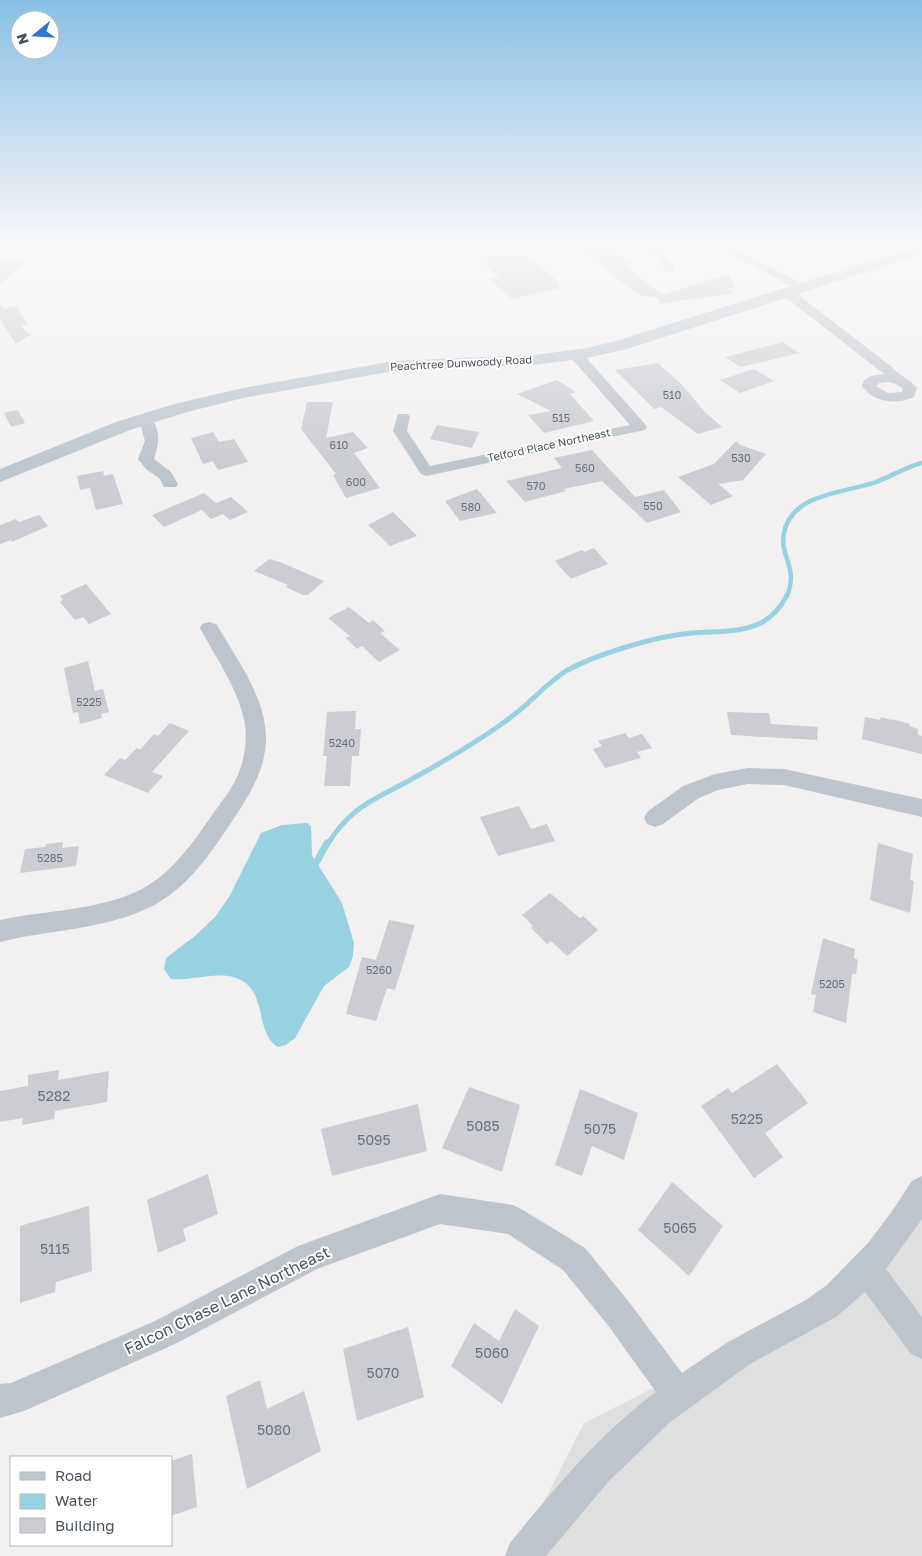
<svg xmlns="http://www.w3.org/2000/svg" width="922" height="1556" font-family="'Golos Text',sans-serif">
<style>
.education{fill:#e0dfdf}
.water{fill:#98d2e1}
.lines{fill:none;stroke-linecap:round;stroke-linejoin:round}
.stream-far2{stroke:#98d2e1;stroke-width:4.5}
.stream-far1{stroke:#98d2e1;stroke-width:5}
.stream{stroke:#98d2e1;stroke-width:7}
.building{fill:#cbcdd2}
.street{fill:#bec4cb;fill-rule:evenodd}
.secondary{fill:#bec7cf;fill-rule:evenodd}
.labels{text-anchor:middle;stroke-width:4;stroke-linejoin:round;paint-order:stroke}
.far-street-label{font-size:11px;fill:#4a535b;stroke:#fff}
.number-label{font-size:11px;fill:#6a7279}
.near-number-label{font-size:14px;fill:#6a7279}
.near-street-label{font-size:16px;fill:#4a535b;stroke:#fff}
</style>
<rect width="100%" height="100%" fill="#f2f0f0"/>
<path class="education" d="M922,1196V1556H516L584,1423L801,1313Z"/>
<path class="water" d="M307,823L311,826L312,855L342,903L354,943L353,956L349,967L324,986L295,1038L286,1045L278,1047C253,1033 270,987 233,977C213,972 191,981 171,979L164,969L166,958L195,936L216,916L229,897L261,833L282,825Z"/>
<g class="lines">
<path class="stream-far2" d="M787,596C799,567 779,556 784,533C791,493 846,493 876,482C892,476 906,467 922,463"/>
<path class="stream-far1" d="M327,845C351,806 374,800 412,779C439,764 467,748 493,730C505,722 517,713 528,703C541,691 552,680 566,671C589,658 615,650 640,643C657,638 674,635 692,633C730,630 767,636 787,595"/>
<path class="stream" d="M316,863L327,843"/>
</g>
<path class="building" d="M570,243H603L634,264L626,266L662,295L729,274L734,288L728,289L735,293L660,304L659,298L639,295Z
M520,253L545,270L560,284L557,285L560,288L512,299L489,279L500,277L475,258L495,254L502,256Z
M0,261L25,263L0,284Z
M0,304L4,309L16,306L27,324L21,326L30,335L16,344L0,319Z
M783,342L799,353L741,367L725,357Z
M658,363L682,385L705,412L722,427L698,434L661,407L654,409L615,370Z
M754,369L774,381L740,393L720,380Z
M557,380L576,392L570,394L594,421L544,433L528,415L551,411L517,394Z
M307,402H333L326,438L353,432L368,448L354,453L380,488L346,498L333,475L336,474L301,429Z
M18,410L25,423L11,427L4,413Z
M437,425L479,432L472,448L430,439Z
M213,432L219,442L234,439L248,462L218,470L213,461L203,464L191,438Z
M736,441L740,445L766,454L743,480L718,484L733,496L711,505L678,477L714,464Z
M592,450L635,497L664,490L681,512L647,523L602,481L564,489L566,491L525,502L506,481L562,468L554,458Z
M103,471L104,476L113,474L123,504L96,510L90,488L80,490L77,476Z
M477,489L497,513L460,521L445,501Z
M204,493L216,503L231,497L248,512L230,520L223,514L211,519L202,510L164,527L152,515Z
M393,512L417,536L390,546L368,525Z
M39,515L48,526L12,542L11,540L0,544V525L16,519L19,522Z
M594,548L608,564L571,579L555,561L582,550L584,552Z
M269,559L280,562L324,581L308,595H303L286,587L288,585L254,571Z
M86,584L111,614L89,624L83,617L75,620L60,602L63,600L60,596Z
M349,607L369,623L373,620L385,631L380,633L400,650L379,662L362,646L357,649L346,638L350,636L328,618Z
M88,661L95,691L103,689L109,712L101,714L102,718L80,724L78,712L73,713L64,668Z
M356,711L355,729H361L359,756H352L350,786H324L327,756H323L327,712Z
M727,712L769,713L771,724L818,727L817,740L731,735Z
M865,717L880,720L881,717L891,720V719L910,724L909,726L918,729V735L922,736V754L862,739Z
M170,723L189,731L152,772L163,776L148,793L104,775L120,758L125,760L137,748L140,750L154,734L158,736Z
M625,733L629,738L642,734L652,748L637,752L641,758L605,768L593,749L602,746L598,741Z
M519,806L531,829L547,824L555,841L498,856L480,817Z
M63,842L62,848L79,846L76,866L20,873L25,849L45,847L46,844Z
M878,843L913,854L910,880L914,881L910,913L870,900Z
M550,893L580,918L583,916L598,930L567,956L551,941L547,944L531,928L533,926L522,915Z
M389,920L415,925L395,990L387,988L376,1021L346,1014L362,957L376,960Z
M823,938L855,949L854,958L858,960L856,974H852L846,1023L813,1012L816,995L811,994Z
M777,1064L808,1103L765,1133L783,1157L754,1178L701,1106L728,1088L732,1093Z
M59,1070L58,1080L109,1071L107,1102L55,1111L54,1119L22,1125L23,1118L0,1122V1091L28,1086V1075Z
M469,1087L520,1105L502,1172L442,1148Z
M580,1089L638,1113L624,1160L592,1146L582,1176L555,1165Z
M418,1104L427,1151L332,1176L321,1129Z
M208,1174L218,1214L183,1229L186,1241L158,1253L147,1200Z
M672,1182L723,1226L689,1276L638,1230Z
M89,1206L92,1271L56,1282L55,1292L20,1303V1226Z
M515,1309L539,1326L502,1404L451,1366L474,1323L499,1341Z
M408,1327L424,1397L357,1421L343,1349Z
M260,1380L267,1409L304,1391L321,1451L247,1489L226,1396Z
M192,1454L197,1507L171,1516V1461Z"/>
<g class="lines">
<path class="street" d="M0,243H19L17,245L0,249Z
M620,243H637L657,248L669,243H684L665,253L676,269L670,272L666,271L654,254L622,245Z
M711,243H725L808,287L802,291L798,290Z
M787,288L791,289L893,368C900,376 910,379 917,388L914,397C896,405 874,403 862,386L864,380L871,376L884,374L783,295L781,292ZM888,382L896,384L903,389L902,392L888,393L876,386L879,383Z
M576,351L581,352L645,424L647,427L645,430L426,476L421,474L393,431L398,414H408L410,417L407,431L430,466L630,425L571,358L569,355L571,352Z
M146,416L151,417C161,432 159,443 154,459L171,472L178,484L176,487H164L160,479L146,469L138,459L145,441L139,420L141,417Z
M209,622L216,624C234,654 260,690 265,725C271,764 249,796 229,826C206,860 183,893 144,910C99,930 47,930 0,942V920C41,911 86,911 126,896C167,882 192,844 215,811C224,798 234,786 239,772C245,758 247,739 245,724C239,690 216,658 200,628L202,624Z
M748,768L784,769L922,799V817L784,785L748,784L718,790L699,798L663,824L655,827L647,824L644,818L647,812L683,786L715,774Z
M922,1176V1219L886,1269L922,1317V1359L911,1354L865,1292L836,1317L750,1364L669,1423L608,1482L546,1556H505L510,1543C554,1489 599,1434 656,1392L607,1324L563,1270L508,1234L440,1224L317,1269L175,1344L24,1411L0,1418V1384L11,1383L153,1322L298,1246L440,1194L513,1205L523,1210L585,1248L629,1302L682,1373L728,1342L804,1301L827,1285L868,1243L893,1210L912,1181Z"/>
<path class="secondary" d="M922,245V254L627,349L587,358L535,365L394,371L243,398L187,412L130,430L0,482V469L116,422L174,404L243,388L394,361L535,355L587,348L616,341Z"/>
</g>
<linearGradient id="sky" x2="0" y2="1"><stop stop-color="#88c0e5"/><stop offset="0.53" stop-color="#f9f8f8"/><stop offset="1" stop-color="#f9f8f8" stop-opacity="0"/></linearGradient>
<rect width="922" height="461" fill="url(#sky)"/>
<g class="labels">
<g class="far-street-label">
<text transform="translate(461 363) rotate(-3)" y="4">Peachtree Dunwoody Road</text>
<text transform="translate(549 445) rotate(-12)" y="4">Telford Place Northeast</text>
</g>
<g class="number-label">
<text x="672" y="399">510</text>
<text x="561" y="422">515</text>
<text x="339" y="449">610</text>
<text x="741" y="462">530</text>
<text x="585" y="472">560</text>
<text x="356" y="486">600</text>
<text x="536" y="490">570</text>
<text x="653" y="510">550</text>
<text x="471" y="511">580</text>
<text x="89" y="706">5225</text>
<text x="342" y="747">5240</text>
<text x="50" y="862">5285</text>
<text x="379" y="974">5260</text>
<text x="832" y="988">5205</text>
</g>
<g class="near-number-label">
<text x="54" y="1101">5282</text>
<text x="747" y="1124">5225</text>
<text x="483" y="1131">5085</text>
<text x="600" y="1134">5075</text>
<text x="374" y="1145">5095</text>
<text x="680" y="1233">5065</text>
<text x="55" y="1254">5115</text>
<text x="492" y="1358">5060</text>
<text x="383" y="1378">5070</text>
<text x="274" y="1435">5080</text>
</g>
<g class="near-street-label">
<text transform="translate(227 1300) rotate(-26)" y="6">Falcon Chase Lane Northeast</text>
</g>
</g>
<rect x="10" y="1456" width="162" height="90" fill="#ffffff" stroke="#b7babd"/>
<rect x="20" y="1472" width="25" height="8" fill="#bec7cf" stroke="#b7babd"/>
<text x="55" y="1481" font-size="15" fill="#4a535b">Road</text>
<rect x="20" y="1494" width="25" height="15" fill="#98d2e1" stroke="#b7babd"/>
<text x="55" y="1506" font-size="15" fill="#4a535b">Water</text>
<rect x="20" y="1518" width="25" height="15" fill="#cbcdd2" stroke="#b7babd"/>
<text x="55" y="1531" font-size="15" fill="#4a535b">Building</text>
<g transform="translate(35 35) rotate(252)"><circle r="24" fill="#ffffff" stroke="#b7babd"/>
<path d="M0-4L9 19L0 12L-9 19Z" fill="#3175cc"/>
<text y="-8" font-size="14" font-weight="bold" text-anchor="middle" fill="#4a535b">N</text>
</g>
</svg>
